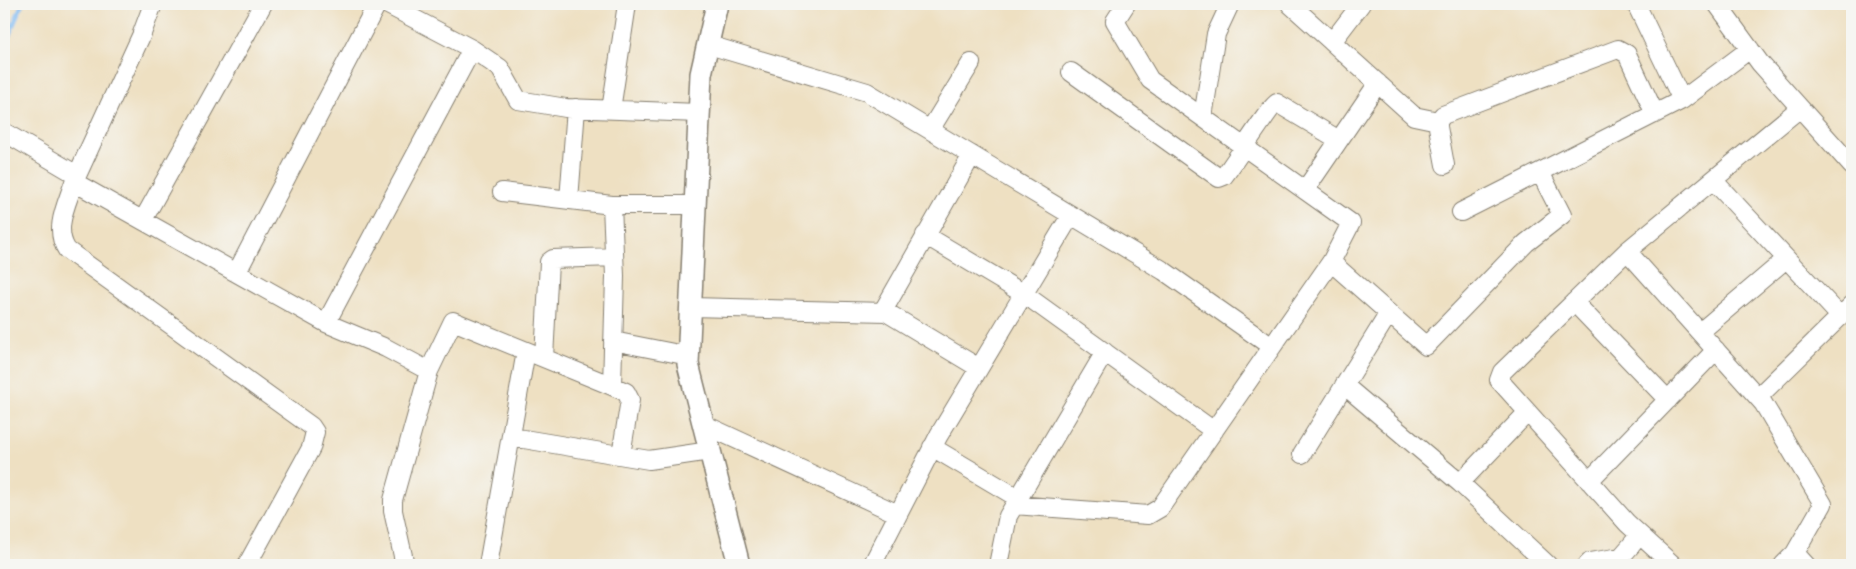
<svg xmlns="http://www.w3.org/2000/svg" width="1856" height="569" font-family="'Shantell Sans',sans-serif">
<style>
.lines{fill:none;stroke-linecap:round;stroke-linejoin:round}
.stream{stroke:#82bcf3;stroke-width:4.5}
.minor-casing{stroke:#857e6f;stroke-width:20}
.tertiary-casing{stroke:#857e6f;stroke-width:24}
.minor{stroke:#fff;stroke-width:18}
.tertiary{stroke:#fff;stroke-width:21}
</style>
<rect width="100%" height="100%" fill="#f6f6f2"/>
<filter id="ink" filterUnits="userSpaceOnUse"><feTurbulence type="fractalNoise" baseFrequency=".02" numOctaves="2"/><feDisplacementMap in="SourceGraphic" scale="10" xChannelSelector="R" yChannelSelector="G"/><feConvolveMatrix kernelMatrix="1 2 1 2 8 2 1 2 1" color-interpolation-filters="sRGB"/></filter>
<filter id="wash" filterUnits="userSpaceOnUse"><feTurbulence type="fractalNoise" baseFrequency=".0096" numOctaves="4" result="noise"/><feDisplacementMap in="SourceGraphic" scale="20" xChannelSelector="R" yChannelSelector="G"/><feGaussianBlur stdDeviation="1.12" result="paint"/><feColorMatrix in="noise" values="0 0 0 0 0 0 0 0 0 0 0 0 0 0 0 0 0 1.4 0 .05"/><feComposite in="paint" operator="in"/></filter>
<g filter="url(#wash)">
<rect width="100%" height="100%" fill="#eee0c2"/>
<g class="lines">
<path class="stream" d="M4,47L22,4"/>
</g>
</g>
<g filter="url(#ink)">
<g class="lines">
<defs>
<path id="minor" d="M153,4L141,36L74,182L326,323L386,348L429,371L453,321L612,386L615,276L612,205H695
M386,4L472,49L500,68L518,100L566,108L699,113
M1126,4L1115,21L1150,80L1351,223L1331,262L1426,346L1526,243L1562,215L1540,172L1682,100
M1290,4L1414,116L1438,121
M1636,4L1682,100L1750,49
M1717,4L1760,63L1852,166
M1332,42L1361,4
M709,45L867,92L1164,271L1272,347
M1071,72L1219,178L1224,176C1233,165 1270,106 1277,103L1339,140
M1800,108L1627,251L1763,403L1823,504L1795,553L1806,565
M611,110L627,4
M1203,117L1216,34L1230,4
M930,130L971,63
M4,132L77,175
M1445,165L1438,127V121L1443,115L1618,49L1627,54L1655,114
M1713,180L1840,316
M74,182C67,204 53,229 67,250L311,426L315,432L311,448L247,565
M1305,190L1378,83
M502,192L612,205
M569,200L576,108
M1461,212L1540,172
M143,220L263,4
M925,235L1024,294L1214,431
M1627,251L1502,372L1499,380L1627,523L1673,565
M237,272L377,4
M1574,302L1668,400
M691,307L886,312L979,368
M883,311L972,155
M326,323L472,49
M1700,332L1786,259
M613,341L689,356
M544,358L549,262L553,259L614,257
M1344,385L1460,483L1548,565
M612,386L626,392L630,400L621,455
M1758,397L1852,305
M703,424L898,514
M512,437L649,460L710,451
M932,447L1018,498
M1302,454L1389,313
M1589,481L1716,350
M1460,483L1527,413
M1014,505L1148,515L1160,508L1331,262
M405,565L393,511V500L429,371
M488,565L526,351
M872,565L939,435L1071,215
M998,565L1008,516L1105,352
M1587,565L1590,562L1621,557L1640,535
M1783,565L1795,553"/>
<path id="tertiary" d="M717,4L701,74L688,364L739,565"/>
</defs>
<use href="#minor" class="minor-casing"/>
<use href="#tertiary" class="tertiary-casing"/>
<use href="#minor" class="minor"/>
<use href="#tertiary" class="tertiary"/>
</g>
</g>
<rect width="1856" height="569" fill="none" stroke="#f6f6f2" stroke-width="20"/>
</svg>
